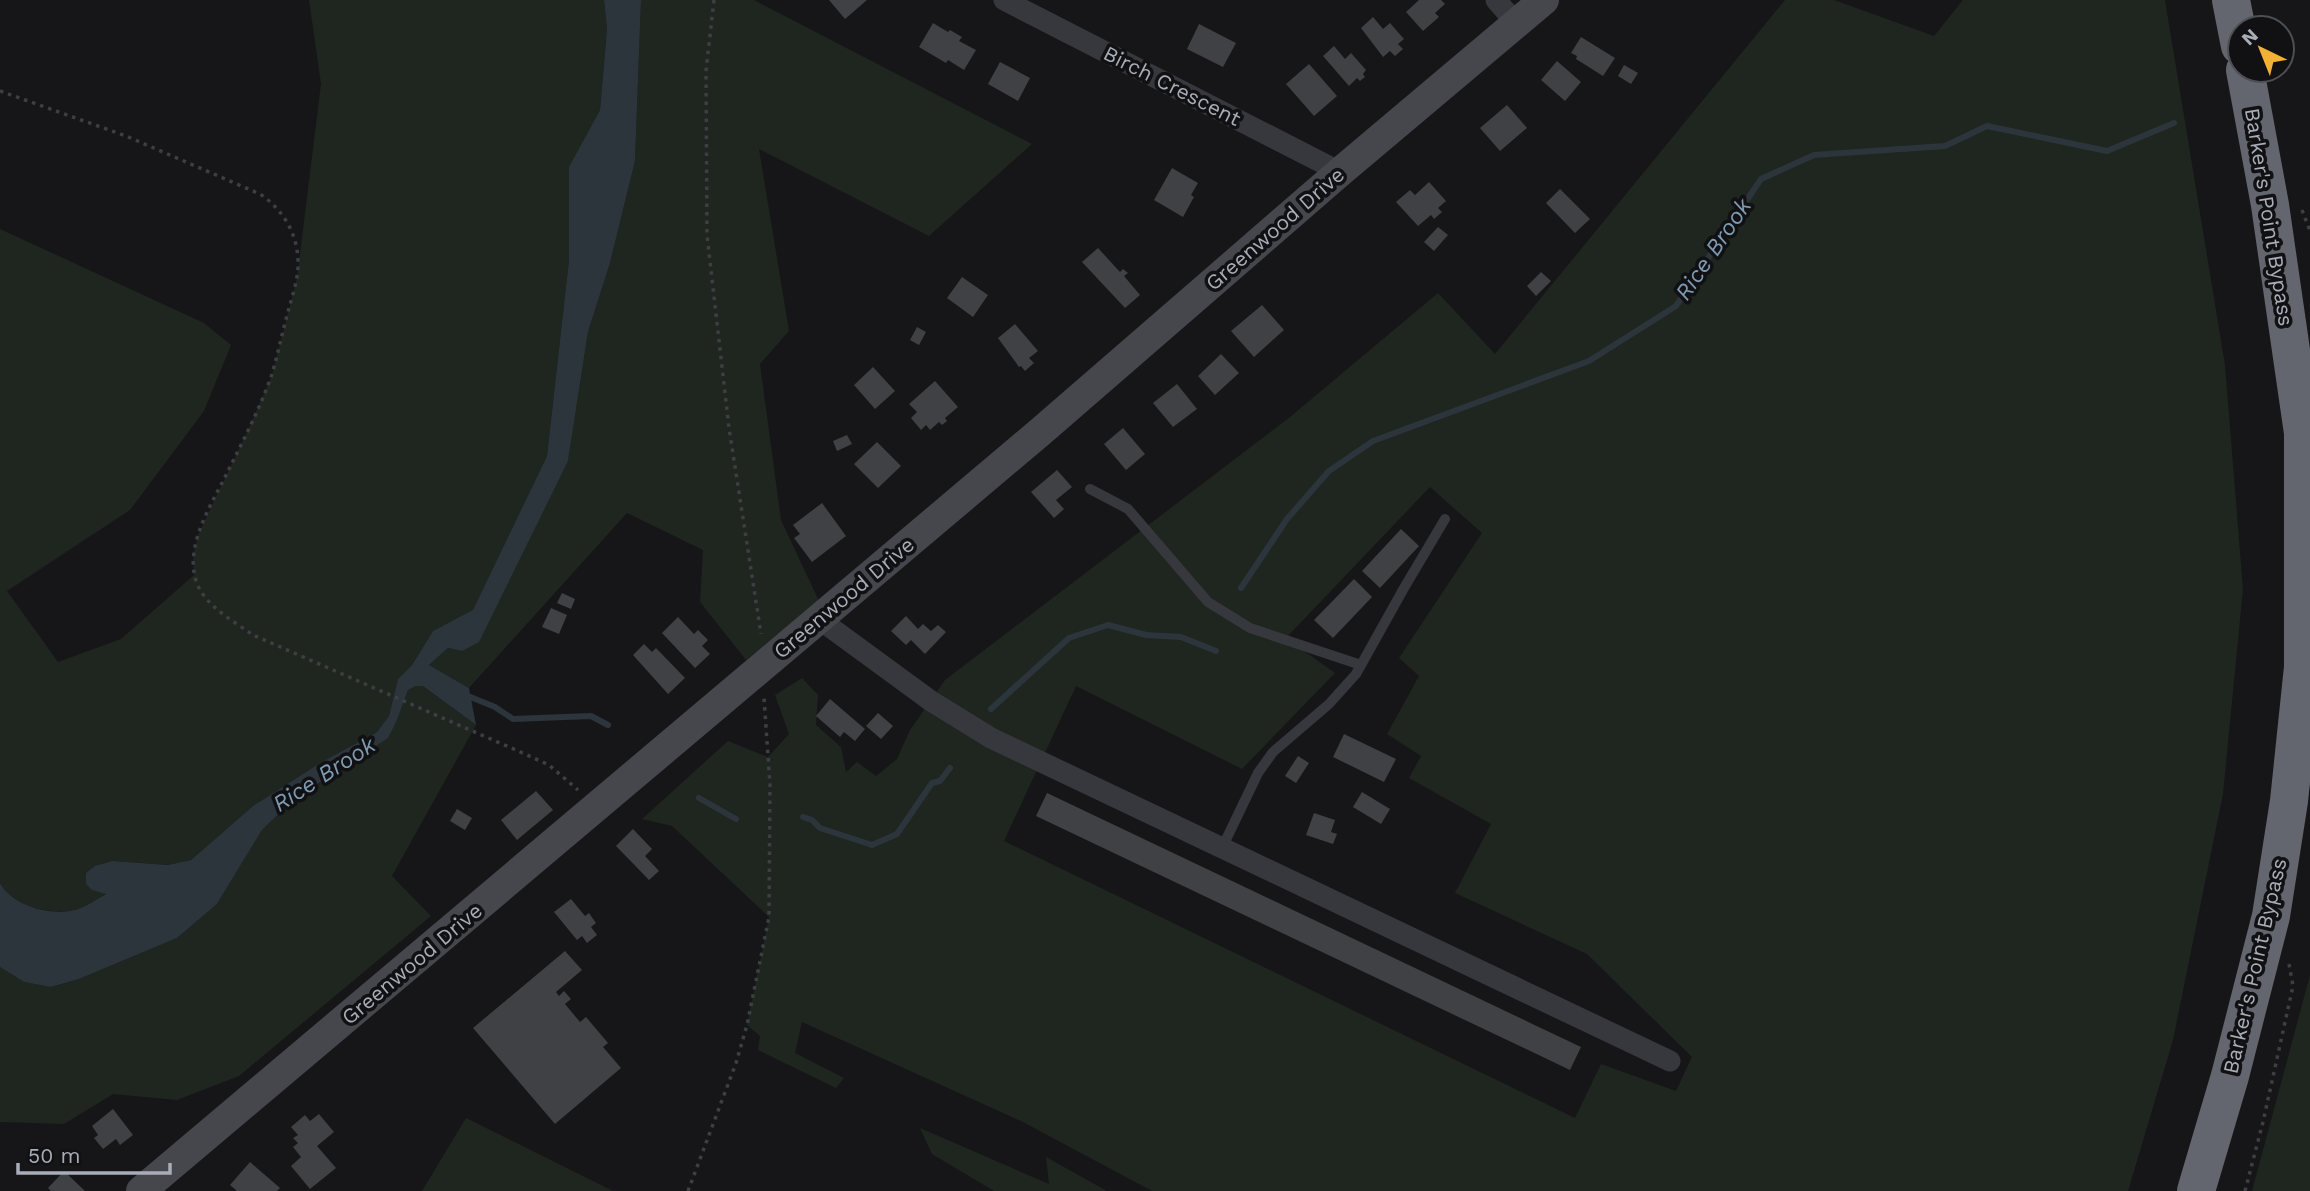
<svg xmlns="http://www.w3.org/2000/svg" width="2310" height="1191" font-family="'Work Sans',sans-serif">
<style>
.green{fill:#1e261f;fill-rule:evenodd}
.water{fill:#2c353c}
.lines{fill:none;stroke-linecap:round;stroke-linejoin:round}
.stream{stroke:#2c353c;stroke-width:6}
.building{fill:#404145}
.path{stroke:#3d3f44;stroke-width:3.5;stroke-dasharray:3.5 5;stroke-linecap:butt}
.lane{stroke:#37383d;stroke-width:10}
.street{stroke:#37383d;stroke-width:21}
.secondary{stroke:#45474d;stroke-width:30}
.highway{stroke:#63666e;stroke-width:38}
.labels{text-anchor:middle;stroke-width:7;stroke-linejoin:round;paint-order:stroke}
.street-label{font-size:21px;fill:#a8adb8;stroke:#111113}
.water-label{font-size:23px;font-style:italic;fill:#7f9bb3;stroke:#111113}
</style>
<rect width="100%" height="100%" fill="#161618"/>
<path class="green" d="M309,0H604L607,29L600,110L569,168V260L547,456L473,611L433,631L412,665L398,679L389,716L377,732L320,763L253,806L191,860L169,865L113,861L107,893C98,898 88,906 78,909C52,916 13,907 0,883V229L204,323L231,345L204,411L130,510L7,591L58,662L121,639L194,575L193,556L198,535L248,430L272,375L297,278L321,84Z
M641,0H754L1032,144L929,236L759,149L789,331L760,364L781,520L819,601L746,660L700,602L703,550L627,513L469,688L429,665L448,648L462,651L568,461L588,332L610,263L635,161Z
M1785,0H1834L1934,36L1963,0H2165L2225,365L2243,589L2223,794L2173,1040L2128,1191H1152L1021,1121L802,1022L795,1053L844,1078L836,1088L758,1050L760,1036L747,1025L769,917L672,826L642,819L728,741L768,757L789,734L775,695L802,678L818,695L816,725L841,747L846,772L857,762L876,776L897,759L910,730L945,680L1290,417L1438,293L1495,354ZM1430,487L1482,533L1399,658L1419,676L1387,734L1421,756L1409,778L1491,824L1455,893L1587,954L1692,1057L1676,1091L1601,1064L1575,1118L1004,841L1076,686L1242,769L1335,673L1286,638Z
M416,686H423L476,725L392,876L431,916L239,1076L177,1100L113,1094L64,1124L0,1122V967L24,982L52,987L79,979L177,938L217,904L262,830L294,799L342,768L397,720L408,690Z
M2310,975V1191H2252Z
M466,1118L613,1191H422Z
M920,1128L1049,1184L1046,1157L1107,1191H994L932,1154Z"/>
<path class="water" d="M604,0H641L635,161L610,263L588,332L568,461L479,642L462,651L448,648L429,665L469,688L476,725L423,686H416L408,690L397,720L388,738L294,799L262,830L217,904L177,938L79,979L51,987L24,982L0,967V883C13,907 55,918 81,908C89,905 98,898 106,894L92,890L86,884V873L95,866L113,861L168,865L191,860L253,806L320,763L377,732L389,716L398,679L412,665L433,631L473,610L547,456L569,260V167L600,110L607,29Z"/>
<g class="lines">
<path class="stream" d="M1241,588L1287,519L1329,471L1373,441L1589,361L1676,306L1761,179L1814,155L1945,146L1987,126L2107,151L2174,123
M463,694L495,707L513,719L591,716L608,725
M991,709L1069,638L1108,625L1146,635L1181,637L1216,651
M699,798L736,819
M803,817L812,820L820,828L872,845L897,834L932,783L940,781L950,768"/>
</g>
<path class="building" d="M829,0H867L845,19Z
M1419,0H1441L1445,4L1435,13L1439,17L1423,31L1406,12Z
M1373,17L1383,29L1390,23L1404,39L1398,44L1403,49L1395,56L1390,51L1383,57L1361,28Z
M933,23L948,32L950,30L962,37L959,41L976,50L964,70L948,60L946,63L919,47Z
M1199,24L1236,43L1223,67L1187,49Z
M1581,37L1615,58L1603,76L1576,59L1577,56L1571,53Z
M1334,46L1345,59L1351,53L1366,70L1363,74L1365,77L1360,81L1357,78L1349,86L1323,56Z
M1557,61L1581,82L1565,101L1541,80Z
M1000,62L1030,78L1018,101L988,84Z
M1309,64L1337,96L1314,116L1286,84Z
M1624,65L1638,73L1631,84L1618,76Z
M1507,105L1527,128L1500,151L1480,128Z
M1172,168L1198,183L1191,195L1194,197L1183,217L1154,200Z
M1429,182L1446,201L1438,208L1442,212L1434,219L1431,215L1418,226L1396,202L1410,190L1415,195Z
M1560,189L1590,219L1575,233L1546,203Z
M1438,227L1448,235L1434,251L1424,242Z
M1098,248L1120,272L1123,269L1128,273L1124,276L1140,295L1125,308L1082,262Z
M1541,272L1551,281L1536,296L1527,286Z
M962,277L988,295L973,317L947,298Z
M1262,305L1284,330L1254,357L1231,331Z
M1015,324L1038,351L1029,358L1034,363L1025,371L1021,366L1019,367L998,338Z
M917,327L926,332L919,345L910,340Z
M1221,354L1239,373L1215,395L1198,376Z
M873,367L895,391L875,409L854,385Z
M935,381L958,407L945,418L947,421L942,425L939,422L930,430L926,425L921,430L911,418L917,412L909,404Z
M1177,384L1197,409L1173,427L1153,403Z
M1123,428L1145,454L1126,470L1104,444Z
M847,435L852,444L837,451L833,441Z
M877,442L901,466L878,488L854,464Z
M1057,470L1072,487L1056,500L1064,509L1054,518L1031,492Z
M822,503L846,536L812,562L794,538L800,534L793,525Z
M1401,529L1419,546L1380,588L1362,571Z
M1354,579L1372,597L1333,638L1314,620Z
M562,593L575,599L571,609L557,603Z
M551,608L567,615L559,634L542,627Z
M906,616L918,629L923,624L931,631L938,625L946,632L925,654L911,640L906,645L891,631Z
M678,617L694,634L698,630L708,640L702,646L710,654L695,668L662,633Z
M644,644L652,652L656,648L685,678L668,694L633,655Z
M830,699L865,729L855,741L844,732L840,737L816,716Z
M878,713L893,726L881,739L866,726Z
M1344,734L1396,759L1384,782L1333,757Z
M1298,756L1309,763L1296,783L1285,776Z
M536,791L553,810L517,840L501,820Z
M1362,792L1390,809L1381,824L1353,807Z
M1047,793L1581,1047L1570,1070L1036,816Z
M457,809L472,818L465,830L450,821Z
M1314,813L1335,820L1331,832L1337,834L1333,844L1306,835Z
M633,829L652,849L645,856L659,871L649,880L616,846Z
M571,899L585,916L589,913L596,923L591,927L597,935L587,943L582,936L577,940L554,912Z
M565,951L582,970L556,992L559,996L564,991L571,999L565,1004L580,1022L586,1017L608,1043L603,1047L621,1068L555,1124L473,1028Z
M113,1109L133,1135L120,1145L116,1139L103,1149L94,1138L98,1135L92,1126Z
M319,1114L334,1132L317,1146L336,1168L310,1189L291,1166L301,1157L293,1147L298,1143L293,1138L298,1135L291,1127L305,1115L310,1121Z
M250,1162L280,1188L277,1191H237L230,1185Z
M64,1171L85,1191H51L48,1188Z"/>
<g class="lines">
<path class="path" d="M714,0L706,71L707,235L729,428L761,634
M0,91L126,136L260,194C282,209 297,232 298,260C299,278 292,296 288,312C282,333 278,354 272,374C261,406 245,437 230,467C215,499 186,540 195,577C201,604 232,620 253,635L525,754L549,765L578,790
M2302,210L2310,231
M688,1191L736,1063L747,1025L769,917L770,785L764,698
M2245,1191L2263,1122L2293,986L2289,964"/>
<path class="lane" d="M1090,489L1128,509L1208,602L1250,628L1361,665
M1222,848L1258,773L1273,752L1329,704L1356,674L1404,588L1445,519"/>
<path class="street" d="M1004,0L1340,172
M1496,0L1516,23
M819,619L931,701L991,738L1670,1061"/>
<path class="secondary" d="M141,1191L1039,433L1340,172L1544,0"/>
<path class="highway" d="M2231,0L2240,46
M2196,1191L2230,1076L2271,916L2289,801L2303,667V433L2270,205L2245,70"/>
</g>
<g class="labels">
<g class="street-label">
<text transform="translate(1172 86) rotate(27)" y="7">Birch Crescent</text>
<text transform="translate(2269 217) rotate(81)" y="7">Barker's Point Bypass</text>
<text transform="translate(1275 229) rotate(-41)" y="7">Greenwood Drive</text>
<text transform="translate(844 598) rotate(-40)" y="7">Greenwood Drive</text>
<text transform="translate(412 964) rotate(-40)" y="7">Greenwood Drive</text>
<text transform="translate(2255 966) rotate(-77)" y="7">Barker's Point Bypass</text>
</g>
<g class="water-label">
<text transform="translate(1713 249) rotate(-56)" y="8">Rice Brook</text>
<text transform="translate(324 774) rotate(-33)" y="8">Rice Brook</text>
</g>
</g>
<g transform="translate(2261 49) rotate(317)"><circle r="33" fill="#111113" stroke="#4d4f55" stroke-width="2"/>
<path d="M0-5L12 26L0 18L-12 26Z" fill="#f2b134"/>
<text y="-10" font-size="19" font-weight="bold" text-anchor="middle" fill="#a8adb8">N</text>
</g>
<path d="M18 1163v10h152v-10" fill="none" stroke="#a8adb8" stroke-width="3.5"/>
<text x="28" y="1163" font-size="21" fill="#a8adb8" stroke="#111113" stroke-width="5" paint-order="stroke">50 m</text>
</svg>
